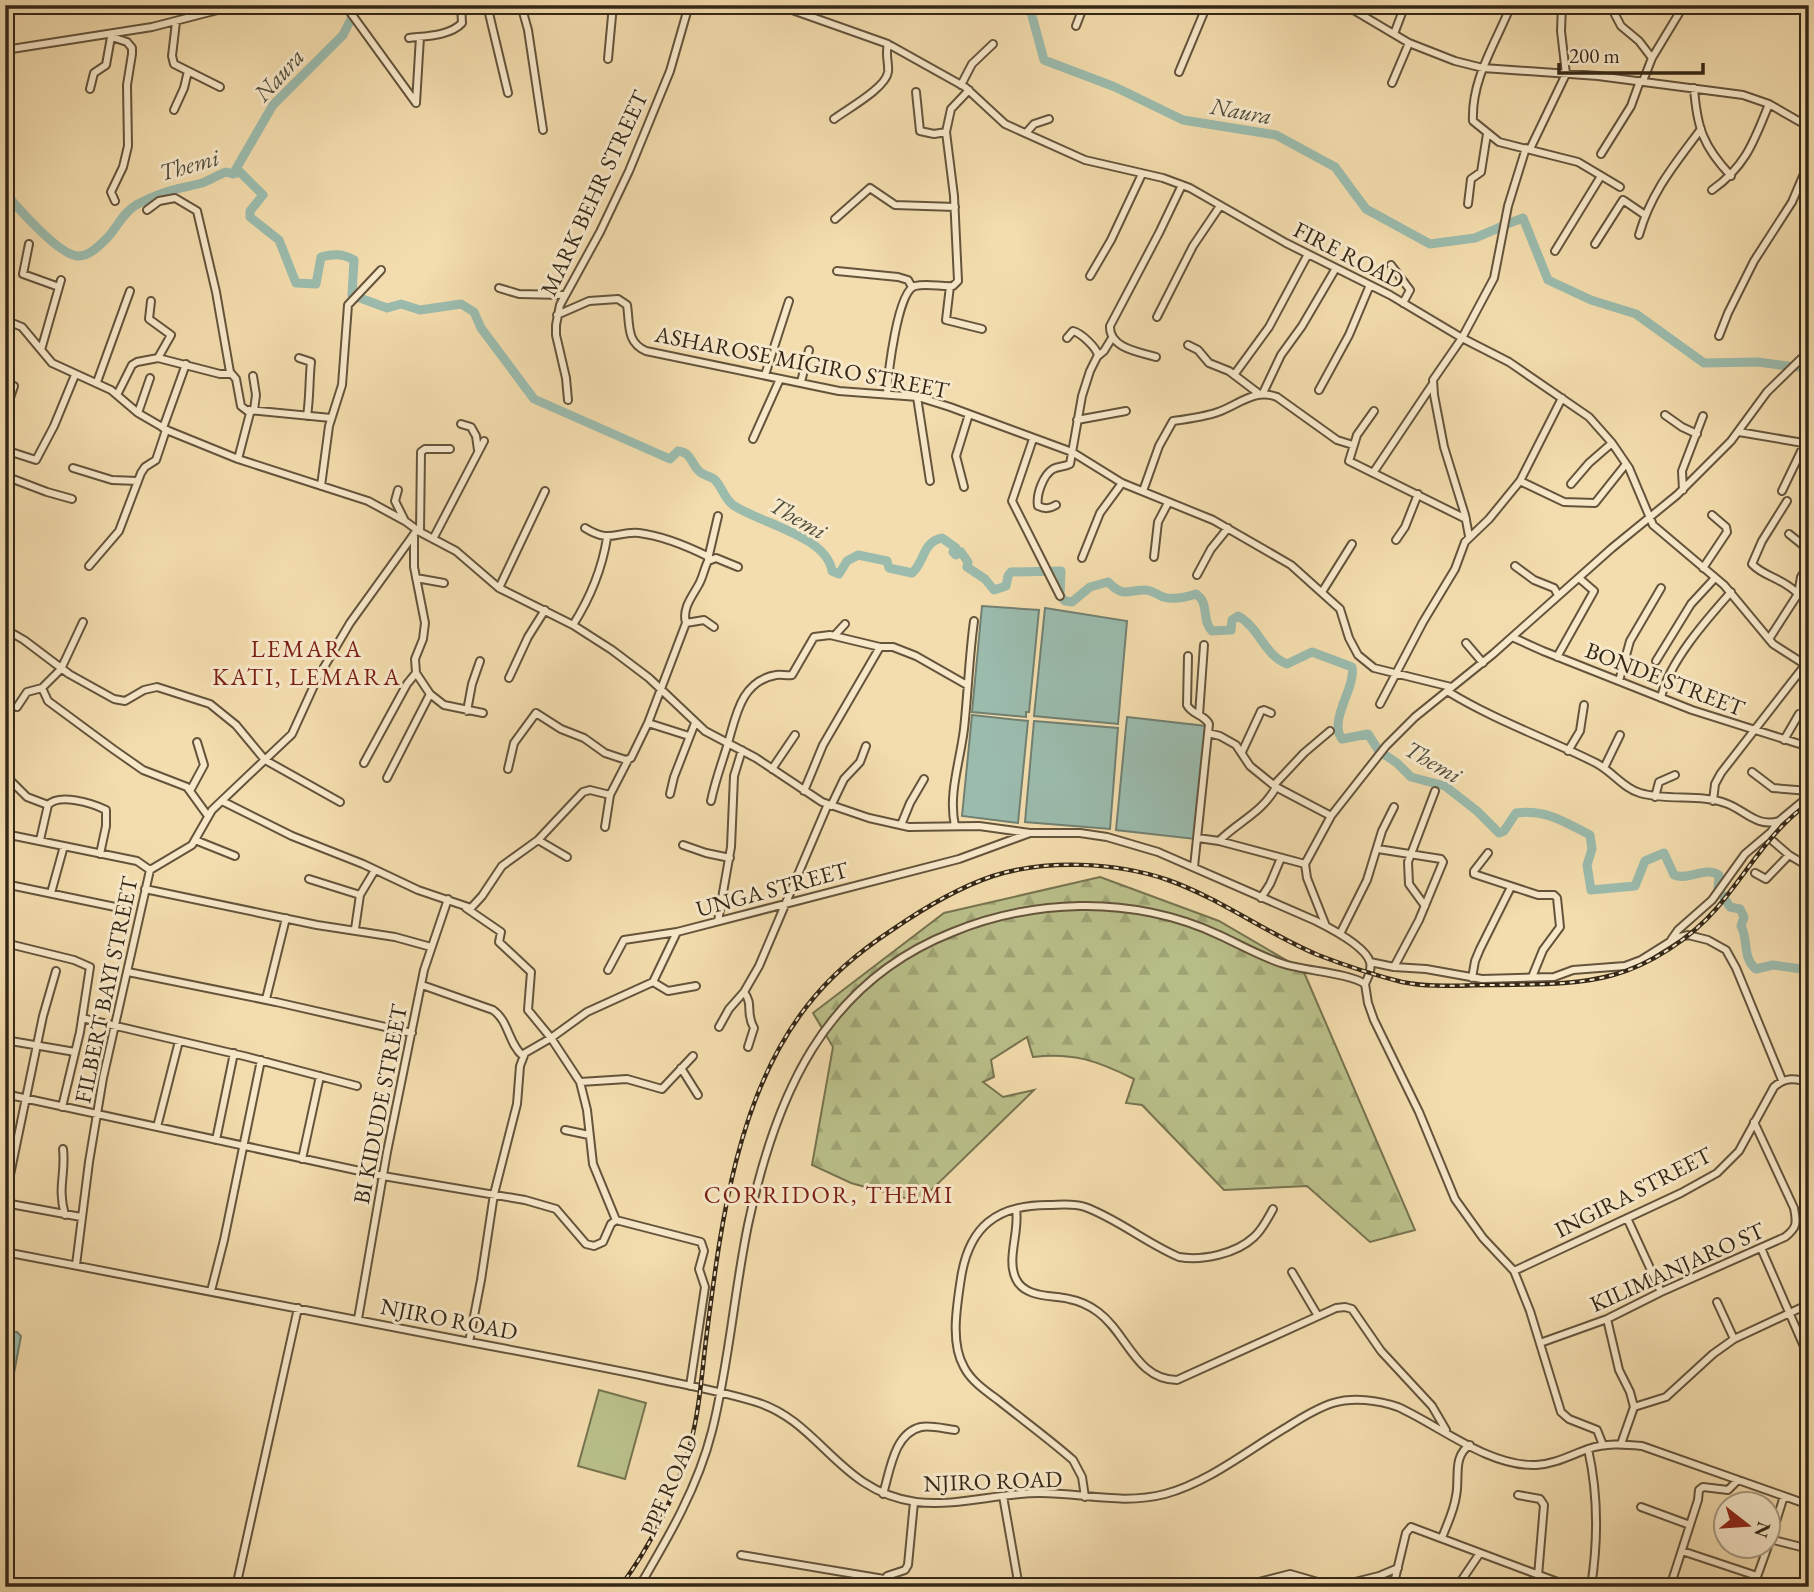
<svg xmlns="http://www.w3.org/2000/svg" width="1814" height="1592" font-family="'EB Garamond',serif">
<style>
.forest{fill:url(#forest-firs);stroke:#777450;stroke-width:2}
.pitch{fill:#bac08a;stroke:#777450;stroke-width:2}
.water{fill:#9bbbad;stroke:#728071;stroke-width:2}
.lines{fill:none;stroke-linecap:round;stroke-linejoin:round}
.river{stroke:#9bbbad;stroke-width:9}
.minor-casing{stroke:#64543c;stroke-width:10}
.minor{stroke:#f7e8ca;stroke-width:6}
.rail-casing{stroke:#342717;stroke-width:4.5}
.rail{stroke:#f7e8ca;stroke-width:2;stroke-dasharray:5;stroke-linecap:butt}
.labels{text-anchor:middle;stroke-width:6;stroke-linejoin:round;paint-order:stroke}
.street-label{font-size:23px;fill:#342717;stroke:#f7e8ca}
.water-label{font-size:24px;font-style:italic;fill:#4e4c3c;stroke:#f7e8ca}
.neighbourhood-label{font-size:24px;letter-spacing:2px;fill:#7a1f14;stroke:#f7e8ca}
</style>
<defs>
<pattern id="forest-firs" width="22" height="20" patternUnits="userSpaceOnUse" patternTransform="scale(1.75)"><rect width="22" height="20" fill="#bac08a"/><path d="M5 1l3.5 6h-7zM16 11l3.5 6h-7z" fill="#a0a576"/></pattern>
</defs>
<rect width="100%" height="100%" fill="#f3dcad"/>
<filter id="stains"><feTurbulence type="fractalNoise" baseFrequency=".00286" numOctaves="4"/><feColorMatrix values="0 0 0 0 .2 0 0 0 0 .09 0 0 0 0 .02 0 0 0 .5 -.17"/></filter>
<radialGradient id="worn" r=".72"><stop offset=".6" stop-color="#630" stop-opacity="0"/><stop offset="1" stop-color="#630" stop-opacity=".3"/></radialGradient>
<path class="forest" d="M1100,877L1219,921L1303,970L1415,1230L1370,1242L1307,1186L1224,1190L1142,1105L1126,1103L1134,1079C1098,1061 1073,1052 1033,1057L1027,1037L991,1060L994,1077L983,1082L1003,1097L1034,1090L919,1202L851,1183L812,1165L833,1047L813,1013L944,913Z"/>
<path class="pitch" d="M599,1390L646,1403L625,1479L578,1466Z"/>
<path class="water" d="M982,606L1039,610L1029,712H1026V717L972,712Z
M1045,608L1127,621L1118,724L1034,716Z
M972,715L1028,721L1018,823L962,816Z
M1127,717L1206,726L1195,839L1116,830Z
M1034,721L1118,728L1110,829L1025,822Z
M5,1331L17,1332L21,1336L9,1400L5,1403Z"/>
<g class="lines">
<path class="river" d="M1029,5L1044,60L1115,87L1183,120L1276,135L1335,167L1366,209L1430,244L1475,238L1503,226
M233,174L273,105L343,35L358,5
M5,193C18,208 58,254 77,256C89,257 100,245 108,237C118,226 123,213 136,205C161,191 175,190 202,183C210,180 218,175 226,172L233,174L240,172L263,195L250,211V217L279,240L296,283L316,284L321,257C333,254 342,253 354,260L352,295L387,308L401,304L420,310L461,304L474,312L481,328L534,399L670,459L678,451C693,453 690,464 700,472C703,475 710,476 714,479C722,486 724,499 733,505C759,523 827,536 832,571L839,574L847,561L858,555L887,561L889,568L912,573C925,562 922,542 942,538L956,548L953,552L956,555L961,552L968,562L967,567L985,579L994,590L1006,586L1008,576L1011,572L1061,571L1060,596L1065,601L1072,602L1090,587L1108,582C1123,597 1125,591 1143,590C1151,589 1156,594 1163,597C1173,600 1187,597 1196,594C1210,603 1201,620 1212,631L1231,630L1232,620L1238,616C1259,627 1264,655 1287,664L1312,652L1352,667C1356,688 1328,720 1342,739L1368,734L1379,751L1397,763L1411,777L1445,786L1477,811L1499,833L1504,831L1516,813C1546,809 1564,822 1590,835L1592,849L1587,865L1591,890L1635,886L1645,861L1664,853L1674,875C1690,881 1704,866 1719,875L1718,888L1730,907L1740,909L1744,917L1741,926C1749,941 1742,958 1756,969L1773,965L1809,970
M1507,224L1523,218L1548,280L1591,300L1636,314L1704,363L1758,362L1788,366
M1798,367L1809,369"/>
<defs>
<path id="minor" d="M345,5L416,103
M487,5L508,93
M521,5L528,30L543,130
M778,5L888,44L965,87L1005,124L1085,160L1163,178L1190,188L1286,243L1390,295L1462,338L1509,362L1589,417L1612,443L1629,468L1653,525L1724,585L1773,644L1809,667
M1345,5L1409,43L1455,61L1483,68L1598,76L1743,95L1769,104L1809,127
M1511,5C1496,43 1471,79 1473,121L1499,142L1578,162L1620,187
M1610,5L1621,26L1639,41L1652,58
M176,22L172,56L174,64L220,87
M1076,26L1084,5
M1394,34L1405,5
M112,37L127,42L132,48V54L127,85L128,146L123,167L111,192L115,201
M409,38C425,36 450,36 462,23L461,5
M5,50L152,27L237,5
M7,50L10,75
M608,59L613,5
M1179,72L1207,5
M1643,81L1652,58L1684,5
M1392,83L1409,43
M961,85L972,64L993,44
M1694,88C1697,128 1703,146 1731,176
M90,89L94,73L106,65L111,37
M916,92L920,131L934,134L946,132
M416,103L420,37
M174,110L184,88L188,71
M834,119C847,109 886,88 888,72C889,62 885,56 888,44
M1026,133L1034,124L1049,119
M1530,149L1566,74L1561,31L1562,5
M1601,154L1631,106L1640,81
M1712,190C1746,166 1754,141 1769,104
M1468,204L1471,179L1481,172L1487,134
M147,210L159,201L175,198L197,211L216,292L230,372L236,379L241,406L250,413L238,459
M835,219L870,188L895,205L955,207
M1639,235C1651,192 1675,164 1701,129
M29,244L23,274L59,287
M1595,244L1623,200L1645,215
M1555,251L1601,176
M1391,265L1410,290L1403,303
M837,271L898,277L908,280L912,287
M1090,276L1111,240L1142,174
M950,286L946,320L982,329
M499,288L519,294L563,295
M151,301L149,319L171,335L158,358
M557,315L589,301L618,299L627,305C630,325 626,342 646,351L839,391L918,397L950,407L1072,452L1122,483L1213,520L1291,565L1340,609L1349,638L1358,655L1374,668L1451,687
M1157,317L1193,246L1220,206
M5,320L22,327L52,363L111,390L138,413L169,431L238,459L368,501L405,521L420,532L456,551L499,588L573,625L612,650L649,678L705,731L756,758L822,802L869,818L909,827L979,826L1030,833H1080L1107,837L1158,852L1316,921C1330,928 1365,946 1370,962C1372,970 1368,977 1365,984
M1719,336L1728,313L1754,261L1792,202L1809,162
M1188,345L1198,350L1209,363L1229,371L1258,393
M41,350L61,280
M1098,356L1104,351L1112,338
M1156,357C1139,352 1109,348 1110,326L1159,233L1182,185
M299,358L311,362C309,380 310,397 307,416
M765,375L789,301
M1234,375L1269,327L1308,254
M253,376L256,395L254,410
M97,382L130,291
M801,382L809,350
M1319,390L1349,335L1370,285
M1263,393L1281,355L1302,326L1336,268
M887,394C888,376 897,291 915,286C927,283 942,287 953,286L958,281L954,196L946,132L951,109L969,90
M117,395L132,365L137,362L158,358L220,374H231
M917,397L930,481
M568,400L566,378L556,335V325L560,305L600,232L629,171L670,71L689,5
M249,410L331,418
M1374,411L1357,435L1349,461L1466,519
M5,412L14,386
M138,413L150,378
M1665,415L1682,427L1697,434
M1077,420L1126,411
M461,424L471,427L476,436L478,450
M163,428L186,364
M1739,432L1809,444
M753,439L780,379
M1033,439L1012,501L1060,596
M5,450L36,460L54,426L75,375
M73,468L112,480L138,481
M1373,473L1432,385
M5,476L47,492L72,499
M1520,481L1564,502L1595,503L1626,464
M1571,484L1589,463L1612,443
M321,486L329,426L342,385L348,305L381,270
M964,487L956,456L969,414
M398,490L395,501L404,519
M1683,490L1682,471L1703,416
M1143,491L1159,446L1173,421C1188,419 1204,417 1218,412C1238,405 1255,388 1277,397L1337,440L1353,445
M1782,491L1805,443
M1787,501L1762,541L1752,564C1764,577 1783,578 1798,594
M1056,505C1049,509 1045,509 1038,506C1036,495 1043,475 1053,469C1059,466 1064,467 1070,464L1082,396L1090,371L1098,355C1096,347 1081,333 1073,331L1067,338
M585,528C611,544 616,531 639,533C663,536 687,546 709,557
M420,532L421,452L425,449H450
M414,534V567L425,623L423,639L415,659L416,673L430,694L444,705L483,713
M1789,534L1809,550
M1469,536L1465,515L1444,447L1434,395L1433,380L1462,338L1494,278L1508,206L1526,148
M433,539L484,441
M1396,540L1405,527L1418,494
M1154,557L1158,522L1168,503
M1082,558L1100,513L1122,483
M708,559L718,516
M89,566L119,531L141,473L145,467L156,460L166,430
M1515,566L1534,580L1554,588L1558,595
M1703,568L1727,532L1726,527L1712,515
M1197,575L1211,549L1228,528
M416,578L444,583
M499,588L545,491
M1322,592L1352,544
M686,623L704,620L714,627
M573,625C590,598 602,569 607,538
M5,629L24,640L69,674L114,699L125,701L144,690L157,687L210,704L236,725L265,760L340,802
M835,635L845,624
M1512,637L1543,651L1692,710L1809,747
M1769,639L1798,594L1801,577L1809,564
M1466,643L1483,663
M1188,656L1187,705C1192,715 1204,714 1209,724L1194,867
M1557,657L1594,591L1579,578
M1656,661L1691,604L1715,578
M509,678L528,637L545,610
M1619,681L1630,641L1661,588
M42,688L48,701L113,749L143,770L187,787L208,816
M1447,691C1496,721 1546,738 1596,763C1613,772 1623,788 1640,793C1667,801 1702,794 1725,803C1744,809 1756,828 1779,821L1809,796
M1661,698C1668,663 1707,619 1731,592
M1380,704L1423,622L1455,569L1465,542L1489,519L1520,481L1562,398
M17,707L27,692L42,688L61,669L83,622
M467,711L472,684L480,661
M1199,715L1204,645
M648,723L689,736
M1208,733L1220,736L1236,745L1250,766L1276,787L1331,816
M1784,740L1799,714
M1568,751L1580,731L1584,705
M1242,752L1261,711L1264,710L1271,713
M364,763L407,684L416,673
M1604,768L1620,735
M508,769L514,743L536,713L561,729L584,738L605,753L626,760L631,758L648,723L686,623C682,608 692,597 699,584C703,577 704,569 708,561L716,558L738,567
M772,769L795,735
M1752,772L1773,788L1809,791
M5,775L27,797L48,805
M387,778L430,694
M1274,785L1304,753L1330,731
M190,791L204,765L197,742
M804,791L823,745L880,647
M670,794L674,777L695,723
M1655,797L1659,782L1675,775
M222,801L292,836L363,864L418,890L471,908L482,896L502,866L538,840L583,792L590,790L610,795
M711,801C715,781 722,763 728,743C736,716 741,681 776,675C781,674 787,676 792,675L814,637L830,635L880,647H893L916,656L967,685
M1713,801L1715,784L1721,773L1805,665
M831,806L844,779L860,762L866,746
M901,825L910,803L924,779
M955,826C948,794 960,762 964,729C968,693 969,657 974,621
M605,827L610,795L628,760
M5,834L137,861L150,870L103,1078L89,1162L76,1265
M1767,836L1789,855L1809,867
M1198,838L1219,841L1305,864
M40,840L48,805C59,793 92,803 106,810V826L100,854
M195,840L235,856
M538,840L567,857
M1219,841C1238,822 1263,812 1276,787
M683,845L706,853L730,858
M1378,849L1441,859L1443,862L1419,920L1394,967
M1488,853L1474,871V874L1538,895H1554L1557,898L1560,927L1543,950L1532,977
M150,870L192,845L212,810L292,734L317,679L350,623L417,530
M1755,873L1766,879L1789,855
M309,879L360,895
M5,884L120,908
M145,889L317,925L395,937L431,947
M51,893L64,846
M1261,898L1270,884L1281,858
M1425,906L1409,884L1408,862L1435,791
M466,908L501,932L499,942L531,972L528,1010L551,1038L580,1082L587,1110L593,1164L616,1220
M718,921L731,847L734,776L742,750
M1326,926L1307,878L1305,864L1331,816L1386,746L1415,717L1493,654L1612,548L1677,495L1731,441L1767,392L1809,351
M355,929L360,895L375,870
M1340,934L1367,880L1382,831L1394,807
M1671,940L1678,930L1712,900L1745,854L1771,832L1778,822
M5,943L74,960L90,967L80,1032L62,1107
M1370,962L1394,967L1426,969L1482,979L1554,977L1573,970L1625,966L1641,960L1676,938L1688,935L1708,940L1726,950L1736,968L1782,1080
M608,970L624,940L677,932
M128,972L276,1002L412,1033
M1472,978L1475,961L1480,949L1511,887
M653,982L668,991L696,986
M1365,984L1368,1003L1374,1020L1419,1112L1455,1199L1483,1238L1514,1271L1530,1311L1561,1412L1569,1419L1597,1430L1603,1445
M422,985L493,1010C509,1021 508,1043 523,1056
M744,992C754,1005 745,1013 754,1028L748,1047
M266,999L286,918
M82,1018L244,1056L357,1086
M719,1027L729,1009L744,992L759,966L828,804
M5,1040L75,1052
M681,1068L698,1095
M580,1082L627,1079L662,1089L693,1056
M5,1094L383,1176L525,1200L556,1209L586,1244L594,1246L603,1242L611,1224L616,1220L701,1242L704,1251L699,1269L705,1287L690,1386
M157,1127L179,1041
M565,1130L589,1135
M216,1140L234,1053
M63,1149C66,1174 57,1187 65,1215
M302,1159L320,1076
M5,1199L43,1016L56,971
M5,1203L81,1217
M1016,1209C1020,1231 1006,1259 1016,1279C1025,1298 1052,1295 1069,1299C1080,1301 1090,1306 1098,1312C1127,1333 1136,1380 1177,1380L1336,1308L1345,1307L1352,1309L1381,1351L1432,1406L1446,1430
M1627,1218L1661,1292
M1761,1248L1809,1358
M5,1252C162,1282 319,1313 475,1343C533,1354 591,1365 649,1377C685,1385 721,1391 756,1402C821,1422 838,1491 916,1502C957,1507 999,1493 1040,1493C1082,1493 1123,1505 1165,1494C1209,1482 1248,1450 1287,1427C1301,1418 1317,1408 1333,1403C1353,1397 1378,1400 1398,1407C1440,1426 1489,1467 1536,1465C1555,1464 1571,1455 1588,1449C1606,1443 1623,1444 1642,1446L1809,1505
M1514,1271L1681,1193L1717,1173L1739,1151L1774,1087C1785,1077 1795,1078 1809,1082
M1292,1272L1318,1316
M211,1291L224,1240L261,1060
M1717,1302L1734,1339
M358,1319L387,1152L424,970L448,899
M1607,1319L1619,1370L1630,1392L1634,1407
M469,1342L481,1280L494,1194L517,1104L520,1066L525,1053L551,1038L587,1012L653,982L677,932L959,859L1030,833
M1540,1343L1607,1319L1661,1292L1785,1237C1797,1228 1797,1223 1794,1208L1754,1122
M1621,1444L1634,1407L1666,1397L1713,1354L1734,1339L1809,1304
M1588,1449C1598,1493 1598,1542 1591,1587
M883,1494C890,1471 894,1433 921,1427C931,1425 945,1429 955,1430
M1518,1495L1540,1499L1544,1505L1538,1576
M1003,1496L1019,1587
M1085,1497L1082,1477L1073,1460C1049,1439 1023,1420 998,1400C986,1391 971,1381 964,1367C950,1343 957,1305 961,1278C969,1227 996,1205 1048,1205C1060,1205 1073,1203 1085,1207C1118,1219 1146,1243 1179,1257C1202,1261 1236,1254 1254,1237C1262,1230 1268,1218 1273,1209
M1641,1507L1690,1525
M1442,1538C1447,1524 1454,1511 1456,1496C1460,1479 1452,1456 1470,1445
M1770,1539L1809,1549
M1769,1544L1784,1496
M1682,1551L1757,1576
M741,1555L884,1579
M1754,1585L1768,1546
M236,1587L298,1308
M639,1587C668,1538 698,1487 712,1431C729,1364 734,1293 748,1225C775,1097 823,983 953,932C994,915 1035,907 1080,906C1127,905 1177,915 1219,935C1241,945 1261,957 1284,964C1306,971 1349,973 1365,984
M883,1587L887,1576L905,1570L908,1565L914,1502
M1239,1587L1290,1574L1335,1587L1379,1576L1398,1568
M1393,1587L1406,1533L1411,1527L1571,1587
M1457,1587L1480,1553
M1670,1587L1698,1500L1699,1490L1703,1487L1728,1490L1738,1480
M1805,1587L1809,1576"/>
</defs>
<use href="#minor" class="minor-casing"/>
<use href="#minor" class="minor"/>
<defs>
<path id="rail" d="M620,1587C652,1544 675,1497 690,1445C700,1409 702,1369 707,1332C721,1223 737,1095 807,1006C831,975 860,951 892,930C924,908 957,888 993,876C1046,859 1116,862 1168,880C1221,899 1266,933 1318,955C1344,965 1374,975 1402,982C1431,988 1460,985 1490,985C1530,984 1574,986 1613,975C1650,965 1691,938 1716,909C1747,873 1769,831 1809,803"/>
</defs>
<use href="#rail" class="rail-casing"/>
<use href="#rail" class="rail"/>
</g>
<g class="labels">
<g class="street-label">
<text transform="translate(594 193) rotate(-65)" y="8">MARK BEHR STREET</text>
<text transform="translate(1349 255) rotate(27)" y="8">FIRE ROAD</text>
<text transform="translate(802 362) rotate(11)" y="8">ASHAROSE MIGIRO STREET</text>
<text transform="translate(1665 679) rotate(21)" y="8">BONDE STREET</text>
<text transform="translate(772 889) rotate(-15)" y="8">UNGA STREET</text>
<text transform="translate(106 990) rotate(-78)" y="8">FILBERT BAYI STREET</text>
<text transform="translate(380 1104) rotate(-79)" y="8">BI KIDUDE STREET</text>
<text transform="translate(1633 1192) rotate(-27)" y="8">INGIRA STREET</text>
<text transform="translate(1677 1267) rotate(-24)" y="8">KILIMANJARO ST</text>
<text transform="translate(449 1319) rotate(11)" y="8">NJIRO ROAD</text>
<text transform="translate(993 1481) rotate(-2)" y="8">NJIRO ROAD</text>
<text transform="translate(669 1485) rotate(-66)" y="8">PPF ROAD</text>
</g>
<g class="water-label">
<text transform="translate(279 75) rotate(-48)" y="8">Naura</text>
<text transform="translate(1241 111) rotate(10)" y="8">Naura</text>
<text transform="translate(189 165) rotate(-16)" y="8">Themi</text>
<text transform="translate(798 518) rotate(30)" y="8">Themi</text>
<text transform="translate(1433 762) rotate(30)" y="8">Themi</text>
</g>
<g class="neighbourhood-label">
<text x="307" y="657">LEMARA<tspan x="307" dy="28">KATI, LEMARA</tspan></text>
<text x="829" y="1203">CORRIDOR, THEMI</text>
</g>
</g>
<rect width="1814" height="1592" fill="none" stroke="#f3dcad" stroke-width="28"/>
<rect x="7" y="7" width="1800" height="1578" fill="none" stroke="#342717" stroke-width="3.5"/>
<rect x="14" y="14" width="1786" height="1564" fill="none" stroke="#342717" stroke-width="2"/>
<g transform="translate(1747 1525) rotate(107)"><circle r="33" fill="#f7e8ca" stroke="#a99b82" stroke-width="2"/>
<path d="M0-5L12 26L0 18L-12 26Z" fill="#8f2418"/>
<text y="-10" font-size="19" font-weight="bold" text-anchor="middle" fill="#342717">N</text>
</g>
<path d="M1559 63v10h144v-10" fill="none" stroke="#342717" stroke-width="3.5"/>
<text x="1569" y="63" font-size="21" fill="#342717" stroke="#f7e8ca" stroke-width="5" paint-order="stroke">200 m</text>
<rect width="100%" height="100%" filter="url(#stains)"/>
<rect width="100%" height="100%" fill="url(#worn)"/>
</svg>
